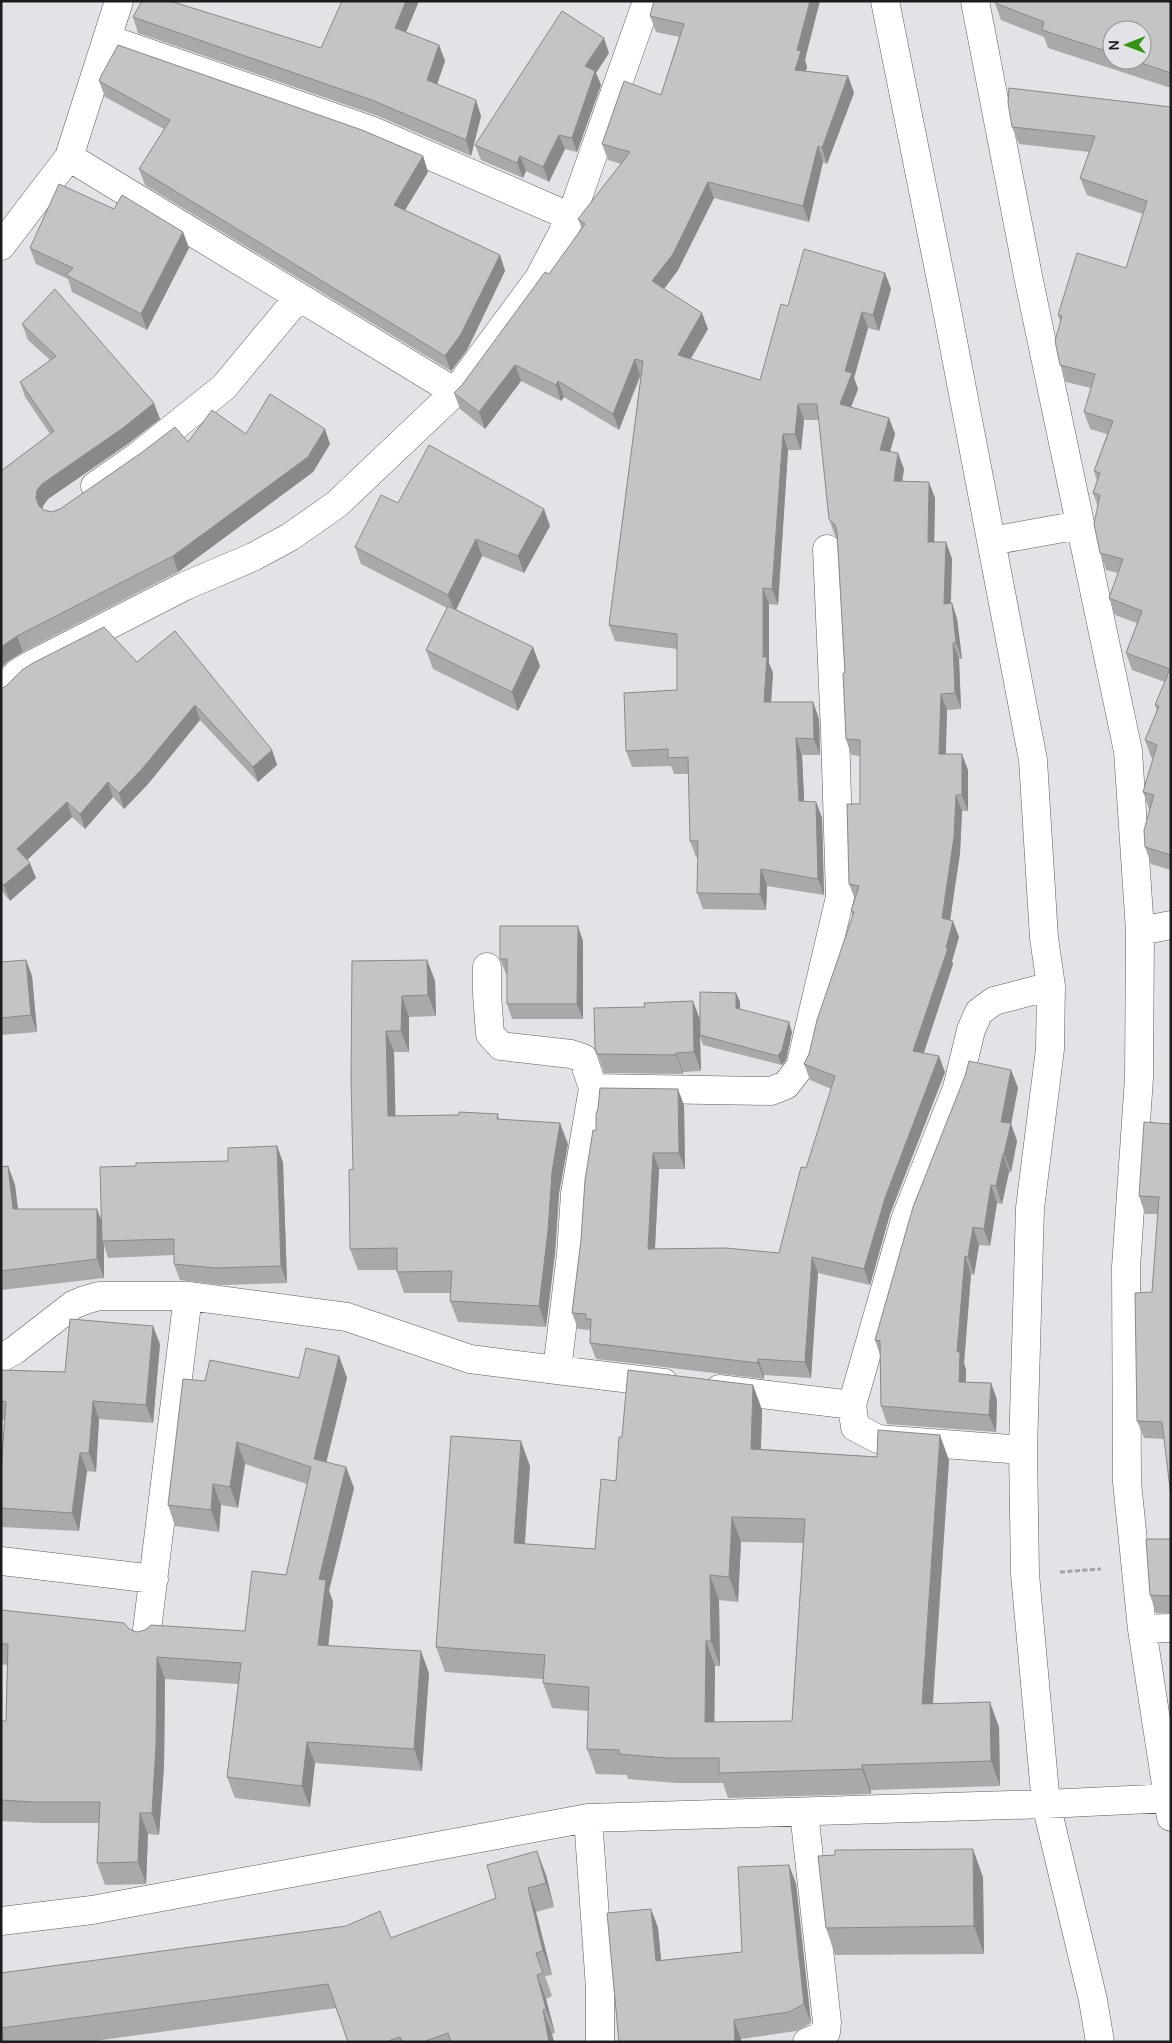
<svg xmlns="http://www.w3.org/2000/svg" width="1172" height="2043" font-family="Manrope,sans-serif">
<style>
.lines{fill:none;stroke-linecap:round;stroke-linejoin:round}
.minor-casing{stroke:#5d5d60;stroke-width:29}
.path{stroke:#a3a3a7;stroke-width:3;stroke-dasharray:5 2.5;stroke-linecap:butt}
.minor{stroke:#fff;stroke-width:28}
.wall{fill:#a9a9ab;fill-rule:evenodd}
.shaded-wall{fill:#89898b}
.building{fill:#c4c4c7;stroke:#89898b;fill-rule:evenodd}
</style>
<rect width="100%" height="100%" fill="#e3e3e7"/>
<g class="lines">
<defs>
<path id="minor" d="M885,1L947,310L1033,760L1044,938L1051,986L1050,1049L1030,1208L1023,1450L1025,1574L1046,1804L1093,2000L1100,2042
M975,1L1029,281L1128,751L1140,931L1139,1078L1126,1267L1127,1482L1142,1629L1171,1817
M108,39L373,131L571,217
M69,157L455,392
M1,246L69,157L119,1
M95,486L138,456L224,387L298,298
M991,541L1080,525
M1,690L18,673L31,665L185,586L253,557L290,537L337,504L455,392L539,278L571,217L647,1
M1140,931L1171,925
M487,967V994L490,1034L501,1046L571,1054L583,1058L593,1088
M1,1358L15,1350L73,1305L85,1300L99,1296H188L347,1317L470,1359L557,1370L571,1254L575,1194L593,1088L771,1091L786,1085L800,1067L840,897L835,731L827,549
M557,1370L664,1383
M719,1389L852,1405
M1023,1450L878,1439L855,1427L852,1405L905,1220L957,1088L971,1030L979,1012L994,1001L1051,986
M1,1561L154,1579
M1142,1629L1171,1628
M146,1638L188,1296
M804,1812L827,2022L826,2032L819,2037L807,2042
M588,1818L600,1988V2042
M1,1921L92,1910L588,1818L1046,1804L1171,1798"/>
</defs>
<use href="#minor" class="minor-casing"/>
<path class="path" d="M1060,1572L1101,1569"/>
<use href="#minor" class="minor"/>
</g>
<path class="wall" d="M419,1L406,32L439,45L445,61L437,84L481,116L471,156L378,116L138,33L133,17L321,48Z
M654,1L805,60L807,67L806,71L848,76L854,93L827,164L823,162L809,222L714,198L678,270L664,289L708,329L691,359L760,380L788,306L885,273L891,289L879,331L868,328L854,378L858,389L851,407L889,418L895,434L890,452L904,469L902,481L935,498L934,542H946L952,559L951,603H952L957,619L962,659H959L961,709L947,710L946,754L968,770V811H962L960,853L950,920L959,937L952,961L953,964L924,1053L945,1072L890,1214L870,1285L818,1273L811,1378L764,1375V1379L596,1359L590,1343V1332L589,1330L578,1329L572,1313L596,1131L684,1105L685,1169H659L655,1249L779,1253L831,1089L810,1080L804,1064L809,1054L853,917L851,911L855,899L849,884L860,804V756L851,755L846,739L845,673L837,538L835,536L829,519L819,420H804L801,450H788L778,605L769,604V663L773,673L771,702H813L819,719L820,755H802L804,802H816L822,818L824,895L767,886L766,910L703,909L697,893L698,857H696L690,841L689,774H674L671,766L632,767L626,751L677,690V649L615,641L609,625L641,375L619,430L564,397L561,401L521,381L485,429L460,409L454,393L462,385L549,274L582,229L578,219L621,164L608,160L602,144L661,95L679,37L656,32L650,16Z
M1171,1V88L1048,48L1044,37L1001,20L995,3ZM1112,30L1142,60H1112Z
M609,53L596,73L601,85L577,152L565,149L549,182L526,171L523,178L481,160L475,145Z
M99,81L423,156L428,172L405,210L500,255L505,271L467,350L451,371L145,185L139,169L164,129L105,97Z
M1171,107V870L1151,864L1145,847L1150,809H1149L1143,792L1153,758L1151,757L1145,740L1157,711L1155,705L1165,682L1132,670L1126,653L1137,623L1115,615L1109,598L1118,573L1106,570L1100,553L1098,507L1093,493L1097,481L1094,471L1107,434L1090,429L1084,412L1091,388L1066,382L1060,365V321L1058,315L1126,268L1143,214L1087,195L1080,178L1089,152L1019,144L1012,127Z
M114,209L183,232L189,248L147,330L72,292L68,279L36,264L30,248Z
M22,324L160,419L129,443L48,499L43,506L42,509L44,510L52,512L60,509L188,442L246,434L330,444L313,472L178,572L23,652L7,662L1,668V471L50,434L25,397L20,382L50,360L28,340Z
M398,503L550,526L524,573L482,556L456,609L540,666L518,711L433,669L426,650L447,608L361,564L355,547Z
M137,662L272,750L277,765L258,782L200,720L148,784L124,809L113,797L85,829L72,817L27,860L36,878L10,901L1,890V689Z
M583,941V1019H512L507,1004V974H506L500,959Z
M26,960L32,976L37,1032L1,1035V962Z
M427,960L435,981L436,1016L409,1017V1052H394L395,1116L498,1114L499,1119L568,1144L559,1193L555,1253L546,1327L458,1322L450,1301L451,1293H404L397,1272V1270H358L350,1249L353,1169L352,961Z
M736,993L740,1002V1009L792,1032L786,1060L782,1065L703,1045L700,1037L701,1071L683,1072V1074L604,1073L595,1047L693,1001L700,1020Z
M1011,1070L1018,1088L1011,1124L1017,1141L1011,1172H1009L1002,1204L997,1203L990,1246L979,1245L974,1275L971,1274L964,1363L966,1370V1382L991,1383L997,1400L996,1432L887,1424L881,1406L880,1355L875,1340Z
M1171,1124L1164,1439L1144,1438L1137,1421L1152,1292L1158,1214H1145L1139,1196Z
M277,1146L283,1163L287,1283L221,1285L180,1280L174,1264V1255L108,1258L104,1245V1278L1,1290V1167L8,1166L15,1185L18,1209H97L102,1222L136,1166L228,1161Z
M160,1344L153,1423L99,1419L96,1472L87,1471L79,1531L1,1527V1471L5,1420H1V1370L65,1372Z
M339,1356L347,1378L326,1462L346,1467L354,1488L329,1590L333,1602L328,1646L429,1673L422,1771L315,1763L310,1807L235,1798L227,1777L238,1684L165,1679L164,1767L159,1835L148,1834L146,1884L105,1885L97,1863L99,1823H40L1,1821V1721H6L7,1665L1,1664V1610L129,1629L137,1632L245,1631L286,1575L307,1484L245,1464L238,1508L221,1505L219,1532L175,1526L168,1505L205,1381L299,1378Z
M753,1385L762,1410L761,1449L877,1457L949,1460L933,1704L999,1727L1000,1786L871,1790V1794L728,1798L723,1783H676L628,1779L627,1775L596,1774L587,1749L588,1711L552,1708L543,1683V1679L445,1672L436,1647L530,1466L525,1544L595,1549L616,1481L622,1437ZM741,1542L803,1543L792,1721L714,1722L715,1666H720L719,1600L738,1602Z
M1171,1539V1613H1156L1150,1595Z
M789,1865L796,1884L811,2023L796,2031L741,2039V2042H619L651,1909L658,1928L661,1960L742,1952Z
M546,1875L554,1907L536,1912L552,1975L545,1976L552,1996L546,1999L555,2033L552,2034L554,2042H348L336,2008L87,2042H1V1973L391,1938L496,1898Z
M983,1877L984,1954L835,1955L826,1928Z"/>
<path class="shaded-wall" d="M406,1H419L401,44L395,28Z
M810,1H820L805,60L807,67L801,86L795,70L797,50Z
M604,38L609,53L596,73L601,85L577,152L572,138L585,66Z
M439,45L445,61L433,96L427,80Z
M848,76L854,93L827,164L822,148Z
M476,100L481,116L471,156L466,140Z
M559,135L565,149L549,182L543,167Z
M818,146L823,162L809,222L803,206Z
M423,156L428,172L399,220L394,205Z
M520,156L526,171L523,178L517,163Z
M708,182L714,198L678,270L658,297L652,281Z
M183,232L189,248L147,330L141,314Z
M500,255L505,271L467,350L451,371L445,356Z
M885,273L891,289L879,331L873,315Z
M862,312L868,328L854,378L858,389L846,420L840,404L845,371Z
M702,313L708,329L683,371L678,355Z
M635,359L640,375L619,430L613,414Z
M515,365L521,381L485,429L479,412Z
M558,381L564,397L561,401L556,385Z
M154,403L160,419L129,443L48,499L43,506L42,514L36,498L37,490L42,484Z
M798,404L804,420L801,450L795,434Z
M889,418L895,434L886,466L880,450Z
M325,429L330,444L313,472L178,572L173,556Z
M783,434L788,450L778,605L772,589Z
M898,453L904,469L900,497L894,481Z
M929,482L935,498L934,558L928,542Z
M544,509L550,526L524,573L518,556Z
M476,539L482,556L455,612L448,595Z
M946,542L952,559L950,620L944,604Z
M763,588L769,604V663L773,673L770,718L764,702Z
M952,603L957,619L962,659L956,643Z
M17,636L23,652L7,662L1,668V647Z
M953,643L959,659L961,709L955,693Z
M533,647L540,666L518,711L512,692Z
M941,694L947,710L945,770L939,754Z
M813,702L819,719L820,755L814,739Z
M195,705L200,720L148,784L124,809L119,793Z
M796,738L802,755L805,817L799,801Z
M272,750L277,765L258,782L253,767Z
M962,754L968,770V811L962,795Z
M108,782L113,797L85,829L80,814Z
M956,795L962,811L960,853L948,934L942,918Z
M67,802L72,817L23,864L17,849Z
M816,802L822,818L824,895L818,879Z
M30,863L36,878L10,901L4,885Z
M761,869L767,886L766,910L760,894Z
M953,921L959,937L952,961L953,964L919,1067L913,1051L946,948Z
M578,926L583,941V1019L577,1004Z
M26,960L32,976L37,1032L31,1015Z
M427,960L435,981L436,1016L428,995Z
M736,993L740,1002V1018L736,1008Z
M402,996L409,1017V1052L401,1031Z
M693,1001L700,1020V1037L701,1071L694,1052Z
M789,1022L792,1032L786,1060L782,1065L778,1056Z
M386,1031L394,1052L396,1138L388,1116Z
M676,1053L683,1072V1074L676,1055Z
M939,1056L945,1072L890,1214L870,1285L864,1269L885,1198Z
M1011,1070L1018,1088L1011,1124L1017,1141L1011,1172L1004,1154L1001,1122Z
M678,1089L684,1105L685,1169L679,1153Z
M560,1123L568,1144L559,1193L555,1253L546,1327L539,1306L552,1172Z
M277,1146L283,1163L287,1283L281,1266Z
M653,1153L659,1169L654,1265L648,1249Z
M1003,1154L1009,1172L1002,1204L996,1186Z
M8,1166L15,1185L20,1227L13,1209Z
M991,1185L997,1203L990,1246L984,1229Z
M97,1209L104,1228L102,1241L104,1245V1278L97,1259Z
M973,1227L979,1245L974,1275L968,1257Z
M965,1256L971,1274L964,1363L966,1370L965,1399L959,1382L957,1352Z
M812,1257L818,1273L811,1378L805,1362Z
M153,1326L160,1344L153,1423L146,1405Z
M339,1356L347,1378L322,1480L314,1459Z
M758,1359L764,1375V1379L758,1363Z
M991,1383L997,1400L996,1432L989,1415Z
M753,1385L762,1410L760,1474L751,1449Z
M93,1401L99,1419L96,1472L89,1453Z
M940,1435L949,1460L931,1729L922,1704Z
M521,1441L530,1466L523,1568L514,1543Z
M237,1442L245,1464L238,1508L230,1487Z
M80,1453L87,1471L79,1531L72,1513Z
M346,1467L354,1488L329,1591L333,1602L326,1667L318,1645L319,1579Z
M213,1484L221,1505L219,1532L211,1510Z
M732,1517L741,1542L738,1602L729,1577Z
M710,1575L719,1600L720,1666L711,1641Z
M706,1641L715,1666L714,1747L705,1722Z
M421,1651L429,1673L422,1771L414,1749Z
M157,1657L165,1679L164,1767L159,1835L152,1813Z
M990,1702L999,1727L1000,1786L991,1761Z
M307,1742L315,1763L310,1807L302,1786Z
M862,1765L871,1790V1794L862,1769Z
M140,1813L148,1834L146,1884L138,1862Z
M973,1849L983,1877L984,1954L974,1926Z
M537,1851L546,1875L554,1907L546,1883Z
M789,1865L796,1884L811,2023L804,2004Z
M528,1888L536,1912L552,1975L543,1951Z
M651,1909L658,1928L663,1980L656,1961Z
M537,1975L546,1999L555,2033L546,2009Z
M543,2010L552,2034L554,2042H549Z
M734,2020L741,2039V2042H735Z"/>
<path class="building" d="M142,1H170L321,48L342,1H406L395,28L439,45L427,80L476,100L466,140L372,100L133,17Z
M654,1H810L797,50L801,51L795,70L848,76L822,148L818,146L803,206L708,182L673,254L652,281L702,313L678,355L760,380L781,304L788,306L804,249L885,273L873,315L862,312L845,371L852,373L840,404L889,418L880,450L898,453L894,481L929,482L928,542H946L944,604L952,603L956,643H953L955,693L941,694L939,754H962V795H956L954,837L942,918L953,921L946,948H948L913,1051L939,1056L885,1198L864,1269L812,1257L805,1362L758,1359V1363L590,1343L591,1319H586V1314L572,1313L581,1240L585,1180L593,1130L596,1131V1115L598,1108L600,1088L678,1089L679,1153H653L648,1249L726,1248L779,1253L801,1167L806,1168L835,1076L804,1064L809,1054L817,1020L854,912L851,911L859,886L849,884L847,804H860V740L846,739L843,673H845L837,532L835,525L829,519L817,404H798L795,434H783L772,589L763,588V657H767L764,702H813L814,739L796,738L799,801L816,802L818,879L761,869L760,894L697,893L698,841H690L688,757L668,758V749L626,751L624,693L677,690V634L609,625L643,361L635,359L613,414L558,381L556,385L515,365L479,412L454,393L462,385L545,272L549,274L585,224L578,219L630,152L602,144L624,81L661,95L684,24L650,16Z
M995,1H1171V73L1132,60H1142V30H1112V53L1042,30L1044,22L995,3Z
M562,11L604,38L585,66L595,71L572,138L559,135L543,167L520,156L517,163L475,145Z
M118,45L362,130L423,156L394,205L500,255L461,334L445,356L139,169L170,120L99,81L101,76Z
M1009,88L1171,107V855L1145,847L1144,830L1154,795L1143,792L1157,745L1145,740L1159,706L1155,705L1170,669L1126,653L1142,611L1109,598L1123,559L1100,553L1094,524L1100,495L1093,493L1100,473L1094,471L1113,421L1084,412L1095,374L1060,365L1055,341L1062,316L1058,315L1077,253L1126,268L1147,201L1080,178L1095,136L1012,127L1008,103Z
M59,184L114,209L122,195L183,232L141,314L66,275L73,268L30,248Z
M55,289L154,403L123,428L42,484L37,490L36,498L39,506L44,510L52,512L60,509L141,453L175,427L188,442L212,410L246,434L270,394L325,429L308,457L173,556L17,636L1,647V471L54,431L20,382L56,356L22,324Z
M429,445L544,509L518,556L476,539L448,595L355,547L381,495L398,503Z
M448,606L533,647L512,692L426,650Z
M104,627L137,662L175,631L272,750L253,767L195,705L142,769L119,793L108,782L80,814L67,802L17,849L30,863L4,885L1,882V689L6,686L22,670L33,663Z
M500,926H578L577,1004H507V959H500Z
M26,960L31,1015L1,1018V962Z
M427,960L428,995L402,996L401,1031H386L388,1116L459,1115V1112L498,1114L497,1119L560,1123L552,1172L548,1231L539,1306L450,1301L452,1271L397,1272V1248L350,1249L349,1170L353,1169L351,1079L352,961Z
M700,992L736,993V1008L789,1022L782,1050L778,1056L700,1035Z
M693,1001L694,1052L676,1053V1055L597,1054L595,1047L594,1008L645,1007L644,1003Z
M969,1061L1011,1070L1001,1122L1011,1123L1004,1154H1003L996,1186L991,1185L984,1229L973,1227L968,1257L965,1256L957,1352H960L959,1382L991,1383L989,1415L881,1406L880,1341L875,1340L913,1207L965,1076Z
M1144,1122L1171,1124V1497L1162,1422L1137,1421L1135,1293L1152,1292L1159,1197L1139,1196Z
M277,1146L281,1266L215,1268L174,1264V1239L102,1241L100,1167L136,1166V1163L228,1161V1148Z
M8,1166L13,1209H97V1259L1,1271V1167Z
M70,1319L153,1326L146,1405L93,1401L89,1453H80L72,1513L1,1508V1471L6,1402L1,1401V1370L65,1372Z
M306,1348L339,1356L314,1459L346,1467L319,1579L326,1580L318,1645L421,1651L414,1749L307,1742L302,1786L227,1777L241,1663L157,1657L156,1745L152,1813H140L138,1862L97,1863L100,1802H32L1,1800V1721H6L8,1644H1V1610L124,1623L129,1629L137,1632L145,1630L151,1625L245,1631L252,1571L286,1575L311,1467L237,1442L230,1487L213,1484L211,1510L168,1505L183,1379L205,1381L210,1360L299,1378Z
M628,1370L753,1385L751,1449L877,1457L878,1430L940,1435L922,1704L990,1702L991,1761L862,1765V1769L719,1773V1758H666L619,1754V1750L587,1749L589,1687L543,1683L545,1655L436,1647L451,1436L521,1441L514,1543L595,1549L601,1479L616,1481L619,1437H622ZM732,1517L805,1519L792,1721L705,1722L706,1641H711L710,1575L729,1577Z
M1146,1539H1171V1596L1150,1595Z
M973,1849L974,1926L826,1928L818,1856L835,1855V1850Z
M537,1851L546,1883L528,1888L543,1951L536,1953L543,1973L537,1975L546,2009L543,2010L549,2042H451L448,2033L423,2042H402L400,2037L385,2042H348L328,1984L1,2028V1973L346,1926L380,1911L391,1938L496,1898L487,1865Z
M789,1865L804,2004L789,2012L734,2020L735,2042H619L607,1913L651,1909L656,1961L742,1952L738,1867Z
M1,2032L5,2042H1Z"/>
<rect width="1172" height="2043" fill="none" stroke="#1c1c1e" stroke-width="5"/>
<g transform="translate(1127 45) rotate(269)"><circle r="24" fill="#e3e3e7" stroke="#939397"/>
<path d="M0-4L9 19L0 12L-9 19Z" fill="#349414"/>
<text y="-8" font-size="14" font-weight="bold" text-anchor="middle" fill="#1c1c1e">N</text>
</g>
</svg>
